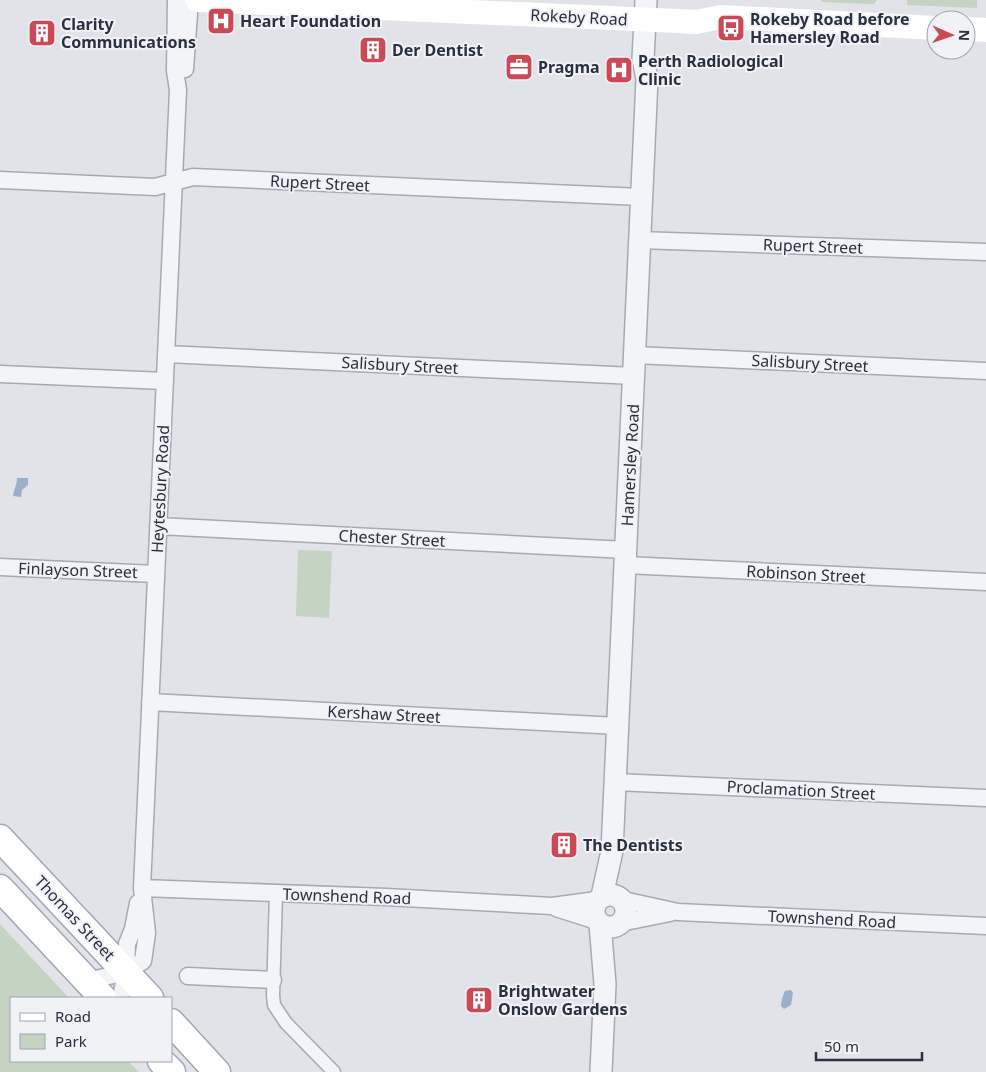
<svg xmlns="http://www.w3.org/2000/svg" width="986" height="1072" font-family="'Noto Sans',sans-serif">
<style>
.green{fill:#c5d3c2}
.water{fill:#9cafc8}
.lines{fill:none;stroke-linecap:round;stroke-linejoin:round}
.pedestrian-casing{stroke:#a6aab3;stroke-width:15}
.minor-casing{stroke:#a6aab3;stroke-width:19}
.tertiary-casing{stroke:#a6aab3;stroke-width:24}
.primary-casing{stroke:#a0a7b4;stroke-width:29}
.pedestrian{stroke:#f3f4f7;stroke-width:12}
.minor{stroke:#f3f4f7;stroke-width:16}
.tertiary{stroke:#f3f4f7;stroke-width:21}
.secondary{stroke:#fff;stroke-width:24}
.primary{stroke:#fff;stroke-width:26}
.labels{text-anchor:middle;stroke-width:4;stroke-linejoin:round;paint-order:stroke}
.street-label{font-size:16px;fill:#293040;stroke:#f0f2f6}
.poi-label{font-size:16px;font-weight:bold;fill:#293040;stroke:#f0f2f6;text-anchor:start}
</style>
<rect width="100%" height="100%" fill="#e1e3e9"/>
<path class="green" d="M821,0H877L874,4H871L821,2Z
M907,0H977V8L907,5Z
M298,550L332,551L329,618L296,616Z
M0,924L69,998H11V1061H128L139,1072H0Z"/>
<path class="water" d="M17,478H28V485L22,490L21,497L13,496C14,489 17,485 17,478Z
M791,990L793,993L791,1005L784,1009L781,1006C781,1003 783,994 785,991Z"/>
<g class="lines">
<defs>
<path id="pedestrian" d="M276,893L273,995L274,1005L286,1023L334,1072"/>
<path id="minor" d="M185,69L190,0
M0,180L155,187L193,177L641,197
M639,240L986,252
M166,354L634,376
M635,355L986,371
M0,374L165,381
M158,526L626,550
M625,565L986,582
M0,567L156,574
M150,702L618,726
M615,782L986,798
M142,888L386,897L552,906L597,900
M623,900L678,912L986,926
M556,908L597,921
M620,923L670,913
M188,976L273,980
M87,981L126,972L143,961L147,933L142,888L178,90L175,71L176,0
M121,998L126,972L127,944L133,929L138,903"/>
<path id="tertiary" d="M594 911a16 16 0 1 1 32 0a16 16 0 1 1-32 0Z
M602,896L612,851L647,79L643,59L646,0
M600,924L605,984L601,1072"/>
<path id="primary" d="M0,838L150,998
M0,888L103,998
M171,1022L217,1072
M161,1061L172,1072"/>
</defs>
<use href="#pedestrian" class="pedestrian-casing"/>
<use href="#minor" class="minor-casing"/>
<use href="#tertiary" class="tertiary-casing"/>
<use href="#primary" class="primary-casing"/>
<use href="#pedestrian" class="pedestrian"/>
<use href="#minor" class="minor"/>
<use href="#tertiary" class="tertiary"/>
<path class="secondary" d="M197,0L678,21L696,22L721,17L936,28
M966,29L986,30"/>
<use href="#primary" class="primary"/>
</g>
<defs>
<symbol id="hospital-square" viewBox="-11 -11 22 22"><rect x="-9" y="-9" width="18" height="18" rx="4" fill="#cb4954" stroke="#f0f2f6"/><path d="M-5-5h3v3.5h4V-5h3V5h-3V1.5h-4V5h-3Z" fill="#fff"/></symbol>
<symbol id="bus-square" viewBox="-11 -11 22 22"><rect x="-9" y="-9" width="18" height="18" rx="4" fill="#cb4954" stroke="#f0f2f6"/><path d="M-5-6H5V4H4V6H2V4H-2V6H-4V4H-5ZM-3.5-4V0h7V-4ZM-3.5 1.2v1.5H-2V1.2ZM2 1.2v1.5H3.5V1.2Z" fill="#fff"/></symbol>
<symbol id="building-square" viewBox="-11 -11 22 22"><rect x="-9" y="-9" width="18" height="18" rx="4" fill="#cb4954" stroke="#f0f2f6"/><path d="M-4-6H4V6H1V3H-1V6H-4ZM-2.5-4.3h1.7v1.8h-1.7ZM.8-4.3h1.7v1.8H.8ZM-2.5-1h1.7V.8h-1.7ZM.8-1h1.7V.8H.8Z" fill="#fff"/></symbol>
<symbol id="office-square" viewBox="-11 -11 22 22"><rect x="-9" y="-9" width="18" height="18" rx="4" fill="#cb4954" stroke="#f0f2f6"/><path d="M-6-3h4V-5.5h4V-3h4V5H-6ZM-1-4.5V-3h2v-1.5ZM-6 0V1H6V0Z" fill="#fff"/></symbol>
</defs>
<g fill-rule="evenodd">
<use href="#hospital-square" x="205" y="5" width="32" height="32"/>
<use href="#bus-square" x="715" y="12" width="32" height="32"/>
<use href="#building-square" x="26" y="17" width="32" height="32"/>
<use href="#building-square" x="357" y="34" width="32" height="32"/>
<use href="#office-square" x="503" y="51" width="32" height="32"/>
<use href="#hospital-square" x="603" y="54" width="32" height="32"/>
<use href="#building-square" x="548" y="829" width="32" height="32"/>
<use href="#building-square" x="463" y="984" width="32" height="32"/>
</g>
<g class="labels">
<g class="street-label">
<text transform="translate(579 17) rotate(3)" y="6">Rokeby Road</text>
<text transform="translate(320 183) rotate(3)" y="6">Rupert Street</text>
<text transform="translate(813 246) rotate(2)" y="6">Rupert Street</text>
<text transform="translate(810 363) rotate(3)" y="6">Salisbury Street</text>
<text transform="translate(400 365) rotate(3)" y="6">Salisbury Street</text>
<text transform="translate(630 465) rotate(-87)" y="6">Hamersley Road</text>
<text transform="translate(160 489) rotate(-87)" y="6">Heytesbury Road</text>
<text transform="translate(392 538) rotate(3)" y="6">Chester Street</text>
<text transform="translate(78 570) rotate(2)" y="6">Finlayson Street</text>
<text transform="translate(806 574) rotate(3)" y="6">Robinson Street</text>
<text transform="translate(384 714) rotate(3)" y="6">Kershaw Street</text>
<text transform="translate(801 790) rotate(3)" y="6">Proclamation Street</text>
<text transform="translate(347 896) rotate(2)" y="6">Townshend Road</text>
<text transform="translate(75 918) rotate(47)" y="6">Thomas Street</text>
<text transform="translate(832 919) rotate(3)" y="6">Townshend Road</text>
</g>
<g class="poi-label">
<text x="750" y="25">Rokeby Road before<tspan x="750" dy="18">Hamersley Road</tspan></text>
<text x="240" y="27">Heart Foundation</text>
<text x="61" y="30">Clarity<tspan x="61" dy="18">Communications</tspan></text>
<text x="392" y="56">Der Dentist</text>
<text x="638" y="67">Perth Radiological<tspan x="638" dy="18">Clinic</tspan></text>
<text x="538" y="73">Pragma</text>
<text x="583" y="851">The Dentists</text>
<text x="498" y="997">Brightwater<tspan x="498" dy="18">Onslow Gardens</tspan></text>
</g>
</g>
<rect x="10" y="997" width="162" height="65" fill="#f0f2f6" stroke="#a0a4ad"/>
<rect x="20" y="1013" width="25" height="8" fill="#ffffff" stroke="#a0a4ad"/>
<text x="55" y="1022" font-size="15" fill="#293040">Road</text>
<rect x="20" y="1034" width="25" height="15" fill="#c5d3c2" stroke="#a0a4ad"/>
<text x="55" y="1047" font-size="15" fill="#293040">Park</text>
<g transform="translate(951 35) rotate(92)"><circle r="24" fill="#f0f2f6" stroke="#a0a4ad"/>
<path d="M0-4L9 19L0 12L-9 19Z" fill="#cb4954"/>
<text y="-8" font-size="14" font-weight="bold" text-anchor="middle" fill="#293040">N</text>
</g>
<path d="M816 1052v8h106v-8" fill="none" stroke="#293040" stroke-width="2.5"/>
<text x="824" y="1052" font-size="15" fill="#293040" stroke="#f0f2f6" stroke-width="4" paint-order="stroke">50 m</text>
</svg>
